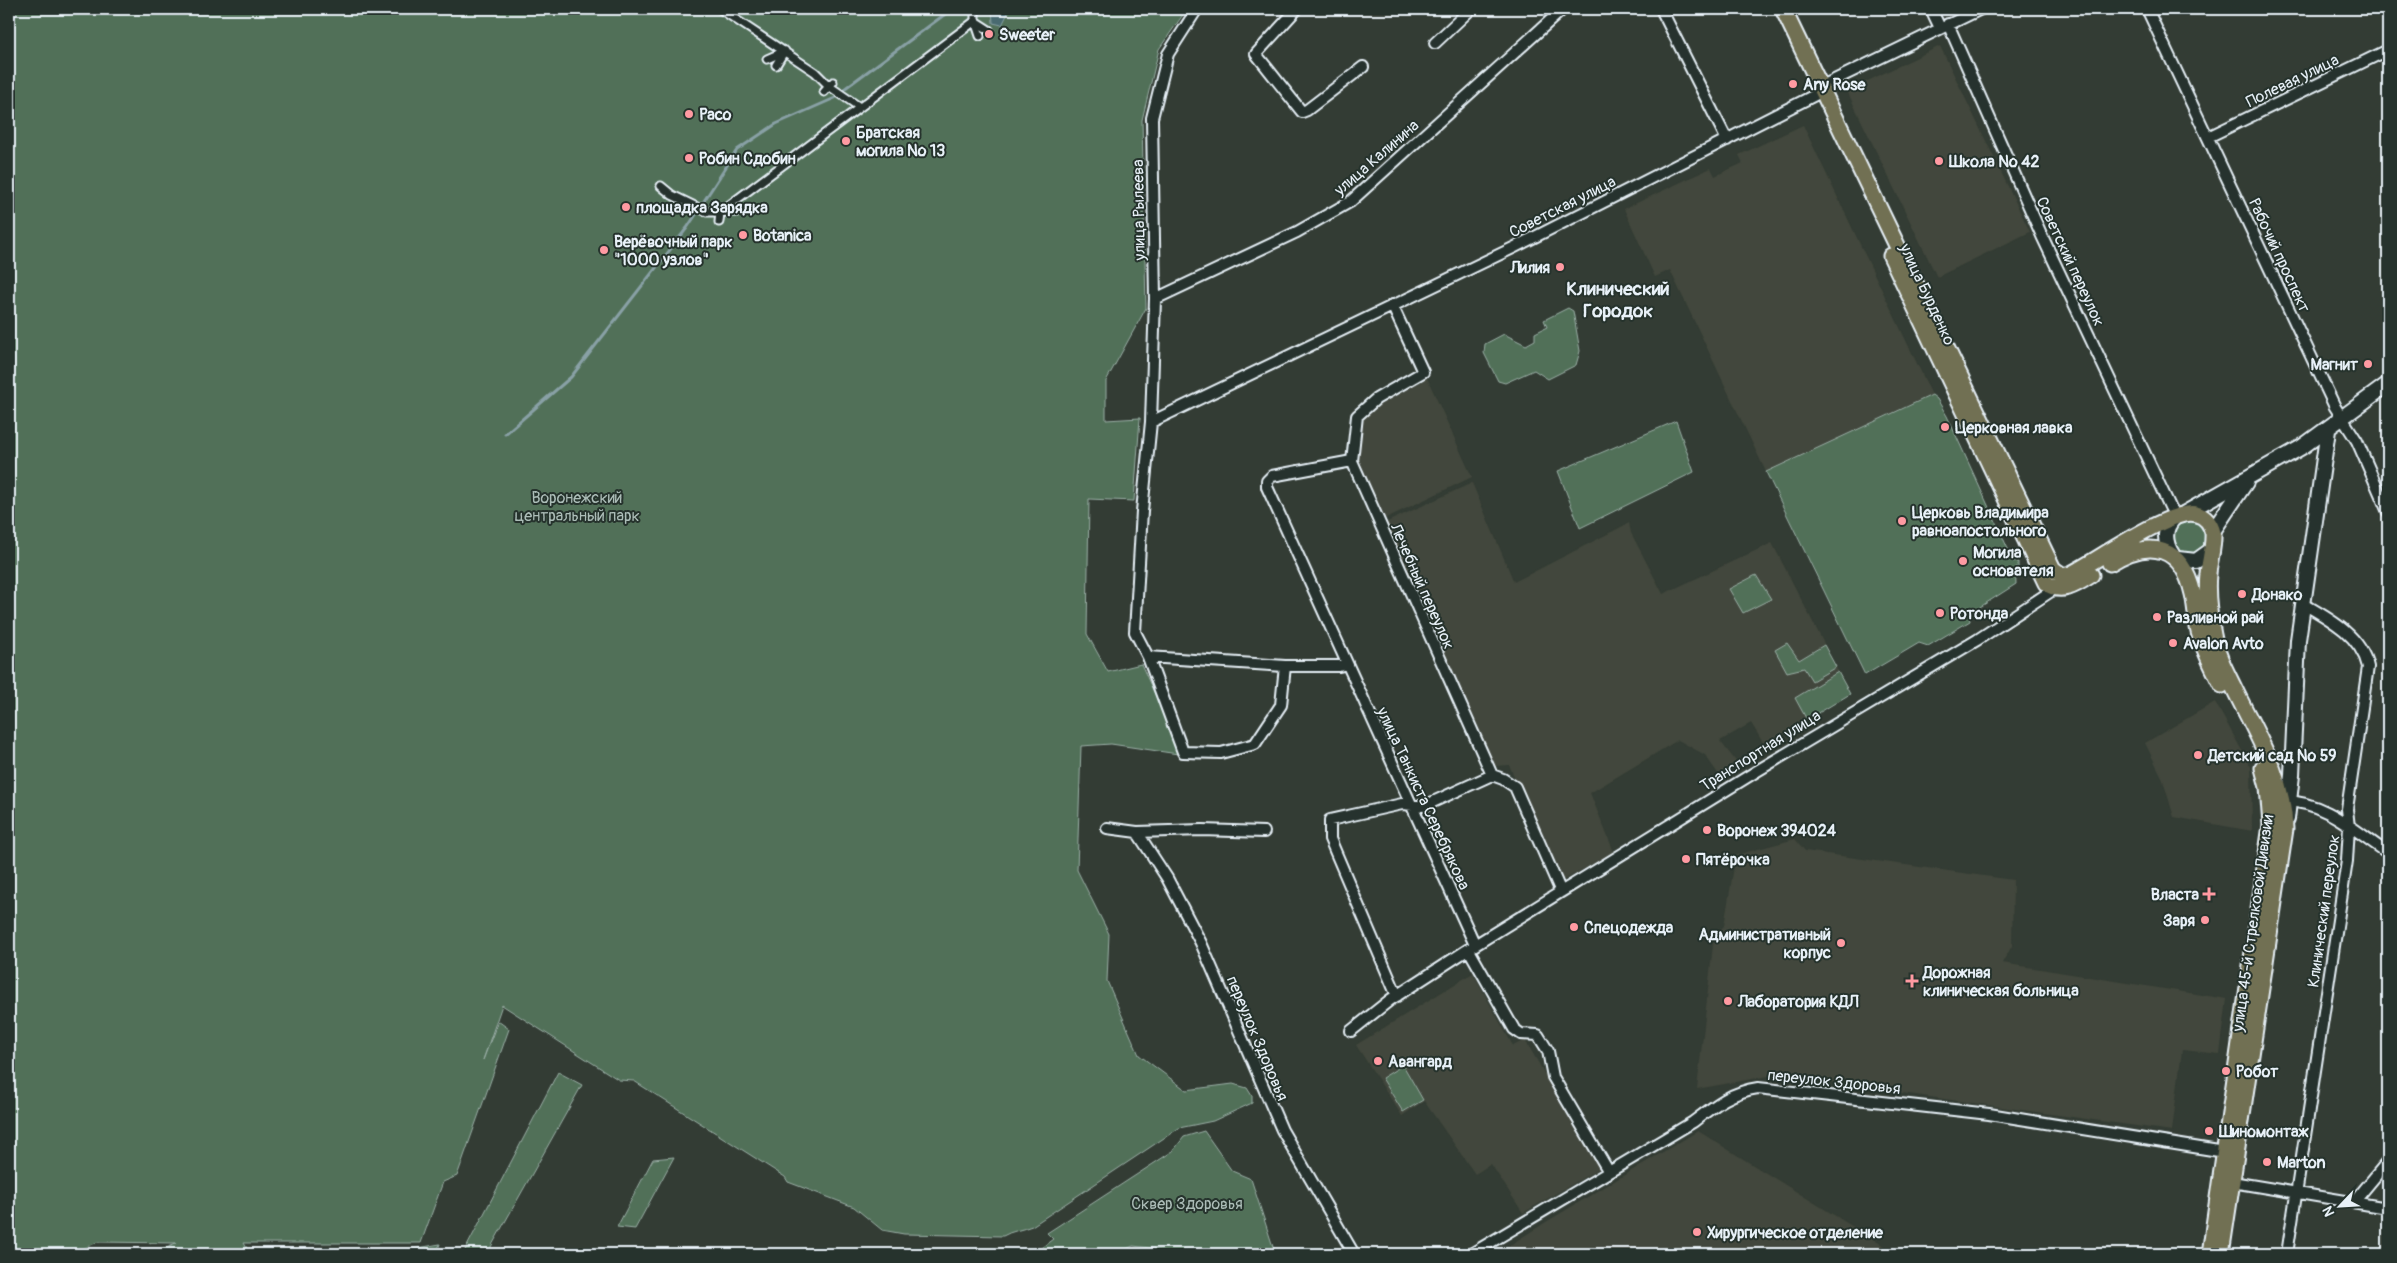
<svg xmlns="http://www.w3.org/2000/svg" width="2397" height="1263" font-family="Pangolin,sans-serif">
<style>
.built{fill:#42473c}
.green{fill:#517058;stroke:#9cb0a8}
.water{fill:#496b6f;stroke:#89a1a6}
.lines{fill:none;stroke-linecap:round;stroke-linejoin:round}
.stream{stroke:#89a1a6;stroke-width:3}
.pedestrian-casing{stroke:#e8f1f8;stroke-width:11}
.minor-casing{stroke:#e8f1f8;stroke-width:14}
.secondary-casing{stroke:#e8f1f8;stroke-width:18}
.primary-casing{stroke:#e8f1f8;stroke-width:19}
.pedestrian{stroke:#26332d;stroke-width:7}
.minor{stroke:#26332d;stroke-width:10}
.secondary{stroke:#26332d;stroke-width:14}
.primary{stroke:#716f52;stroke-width:15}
.poi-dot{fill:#ff9aa2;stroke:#26332d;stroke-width:2}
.labels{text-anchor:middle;stroke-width:4;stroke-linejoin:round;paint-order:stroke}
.poi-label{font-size:16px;font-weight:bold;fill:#e8f1f8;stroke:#26332d;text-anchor:start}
.street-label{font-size:16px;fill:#e8f1f8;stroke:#26332d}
.park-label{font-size:16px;fill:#acbdb8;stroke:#26332d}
.quarter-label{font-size:19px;font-weight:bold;fill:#e8f1f8;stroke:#26332d}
</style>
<rect width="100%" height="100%" fill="#333c34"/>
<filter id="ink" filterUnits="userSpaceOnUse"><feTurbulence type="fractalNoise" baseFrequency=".02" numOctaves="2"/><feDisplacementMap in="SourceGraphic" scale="10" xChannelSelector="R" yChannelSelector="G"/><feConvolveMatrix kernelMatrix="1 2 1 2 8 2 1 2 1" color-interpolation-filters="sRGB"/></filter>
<g filter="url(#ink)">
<path class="built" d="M1940,46L2030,232L1937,277L1847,91Z
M1803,125L1932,395L1766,472L1670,270L1655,277L1624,209L1711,168L1715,176L1743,163L1739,155Z
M1427,378L1472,477L1384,519L1357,455L1363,414Z
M1472,483L1514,582L1629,523L1631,533L1663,594L1772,543L1850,694L1765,746L1751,723L1720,741L1738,764L1719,775L1705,755L1678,740L1590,793L1614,852L1562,881L1509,765L1495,766L1385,523Z
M2215,702L2251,767L2252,831L2174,817L2162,777L2145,743Z
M1795,839L1805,851L2013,880L2012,946L2002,963L2227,999L2220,1054L2182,1050L2172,1131L1774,1075L1697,1089L1714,936L1724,926L1736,855Z
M1473,973L1513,1046L1525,1040L1600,1168L1523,1213L1491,1164L1475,1174L1424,1101L1402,1116L1356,1045Z
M1698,1131L1897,1254H1496L1546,1222Z"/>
<path class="green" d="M9,9H1187L1159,49L1142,120L1146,308L1106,381V420L1140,418L1134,501L1089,499L1087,634L1108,672L1141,664L1169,725L1178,754L1111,744L1081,746L1077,870L1109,934L1107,981L1139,1055L1186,1090L1233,1084L1247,1088L1252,1096V1103L1213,1121L1179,1128L1032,1226C1022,1230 1011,1231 1003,1236L904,1234L882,1230L854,1207L788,1182L785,1177L634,1081L619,1080L502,1005L483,1060L498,1021L509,1029L457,1176L443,1182L421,1243H244L250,1254H149L176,1243L97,1242L73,1254H9Z
M1568,308L1573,311L1580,351L1576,365L1548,379L1534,370L1505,383L1498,381L1484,353L1485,344L1504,334L1526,345L1535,340V333L1547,327L1544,320Z
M1932,395L1937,399L1947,416L2014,562H2018V568H2015L2016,584L1969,614L1970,621L1928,646L1919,643L1865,675L1766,472Z
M1676,421L1694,472L1580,528L1558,471Z
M2172 537a17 17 0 1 1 34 0a17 17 0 1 1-34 0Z
M1756,575L1771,599L1743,613L1729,589Z
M1787,643L1799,660L1824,645L1836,667L1812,681L1804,668L1787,672L1775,650Z
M1838,672L1850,694L1807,720L1795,698Z
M1403,1065L1423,1100L1403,1112L1382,1078Z
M558,1072L582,1085L487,1254H463Z
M1204,1131L1232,1171L1251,1179L1275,1253L1273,1254H1170L1151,1248L1133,1246L1116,1254H1033L1053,1239L1047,1233L1173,1151L1184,1137Z
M674,1157L635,1229L617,1227L653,1159Z
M440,1244L436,1254H403L407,1250Z"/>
<path class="water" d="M992,9H1010L1002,25L993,23Z"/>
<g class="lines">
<path class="stream" d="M844,89L952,9
M702,204L737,150L776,124L835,98
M505,434L571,377L687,228L697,213"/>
<defs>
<path id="pedestrian" d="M720,9L815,72L829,86L858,106
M975,21L989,30
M975,21L980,36
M767,59L785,51
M776,65L784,52
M824,92L833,82
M661,186L672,195L707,212H736
M719,222L720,212L975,21V9"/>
<path id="minor" d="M1197,9L1168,54L1152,118L1155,299L1151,422L1142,511L1135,632L1148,657L1285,666H1339L1347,664
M1297,9L1256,54L1302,112L1307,110L1363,67
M1661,9L1727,140
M1931,9L1940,28
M2147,9L2335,407L2357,441L2388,512
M1948,24L2042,236L2171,509
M1435,43L1471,9
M2208,137L2388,50
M1155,299L1297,232L1350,202L1563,9
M1392,305L1423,372L1376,399L1357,416L1352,461L1492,775L1503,779L1515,787L1561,892
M1151,422L1515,247L1815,95L1822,86L1981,9
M1352,461L1272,476L1267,481V487L1475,945
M1148,657L1183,752L1221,753L1255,744L1281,705L1285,666
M2284,801C2325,801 2356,832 2388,853
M1107,828L1137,832
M1264,832L1202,830L1137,832L1167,878L1201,943L1282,1130L1354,1254
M1469,950L1514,1029L1521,1034L1538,1035L1548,1051L1553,1077L1609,1172
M1397,996L1330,839V820L1402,804L1424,806L1492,775
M1351,1031L1390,1000L1475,945L1757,771L1977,640L2059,586
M2232,1182L2388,1208
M2354,1202L2388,1161
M1471,1254L1693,1122C1715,1105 1731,1092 1758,1088L1989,1114L2231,1153
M2287,1254L2347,861L2349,827L2347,809L2368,667C2361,635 2328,618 2302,603"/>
<path id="secondary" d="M2185,513L2302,447L2388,384
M2213,531L2246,482
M2172,554C2164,541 2163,528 2175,517
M2178,559L2196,561L2210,551
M2287,819L2292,775L2298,640L2328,430"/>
<path id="primary" d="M1783,9L2053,569L2063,576L2071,574C2095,562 2173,507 2196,514C2205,516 2211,524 2213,533C2214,546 2209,561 2208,574C2206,594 2209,615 2213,635C2216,652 2224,668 2232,684C2254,731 2284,775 2285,829L2221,1254
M1891,256L2046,583C2061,595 2077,584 2091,575
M2110,563C2151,538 2182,546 2193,594C2196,607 2196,620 2199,632C2204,650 2213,668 2222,685
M2210,1254L2271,825L2268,787L2263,768"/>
</defs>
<use href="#pedestrian" class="pedestrian-casing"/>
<use href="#minor" class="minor-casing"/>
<use href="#secondary" class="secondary-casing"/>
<use href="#primary" class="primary-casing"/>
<use href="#pedestrian" class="pedestrian"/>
<use href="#minor" class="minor"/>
<use href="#secondary" class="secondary"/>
<use href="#primary" class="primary"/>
</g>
</g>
<g class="poi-dot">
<circle cx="989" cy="34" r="5"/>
<circle cx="1793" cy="84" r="5"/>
<circle cx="689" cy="114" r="5"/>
<circle cx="846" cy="141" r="5"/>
<circle cx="689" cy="158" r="5"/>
<circle cx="1939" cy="161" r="5"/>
<circle cx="626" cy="207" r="5"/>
<circle cx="743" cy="235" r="5"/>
<circle cx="604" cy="250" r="5"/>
<circle cx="1560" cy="267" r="5"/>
<circle cx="2368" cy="364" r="5"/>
<circle cx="1945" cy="427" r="5"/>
<circle cx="1902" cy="521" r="5"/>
<circle cx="1963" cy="561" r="5"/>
<circle cx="2242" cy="594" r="5"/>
<circle cx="1940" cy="613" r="5"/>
<circle cx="2157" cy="617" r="5"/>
<circle cx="2173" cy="643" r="5"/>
<circle cx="2198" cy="755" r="5"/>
<circle cx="1707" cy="830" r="5"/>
<circle cx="1686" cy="859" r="5"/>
<path d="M2206.5 886.5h5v5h5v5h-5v5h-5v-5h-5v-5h5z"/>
<circle cx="2205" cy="920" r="5"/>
<circle cx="1574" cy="927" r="5"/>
<circle cx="1841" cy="943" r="5"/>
<path d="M1909.5 973.5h5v5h5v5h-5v5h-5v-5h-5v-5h5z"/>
<circle cx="1728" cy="1001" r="5"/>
<circle cx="1378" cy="1061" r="5"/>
<circle cx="2226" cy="1071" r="5"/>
<circle cx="2209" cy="1131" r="5"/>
<circle cx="2267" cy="1162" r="5"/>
<circle cx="1697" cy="1232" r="5"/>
</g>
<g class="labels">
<g class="poi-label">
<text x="999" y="40">Sweeter</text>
<text x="1803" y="90">Any Rose</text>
<text x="699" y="120">Paco</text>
<text x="856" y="138">Братская<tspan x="856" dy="18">могила № 13</tspan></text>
<text x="699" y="164">Робин Сдобин</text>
<text x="1949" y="167">Школа № 42</text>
<text x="636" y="213">площадка Зарядка</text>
<text x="753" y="241">Botanica</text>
<text x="614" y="247">Верёвочный парк<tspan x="614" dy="18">"1000 узлов"</tspan></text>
<text x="1550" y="273" text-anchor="end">Лилия</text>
<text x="2358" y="370" text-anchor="end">Магнит</text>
<text x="1955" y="433">Церковная лавка</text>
<text x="1912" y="518">Церковь Владимира<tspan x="1912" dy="18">равноапостольного</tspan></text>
<text x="1973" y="558">Могила<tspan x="1973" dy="18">основателя</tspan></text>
<text x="2252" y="600">Донако</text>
<text x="1950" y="619">Ротонда</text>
<text x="2167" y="623">Разливной рай</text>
<text x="2183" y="649">Avalon Avto</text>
<text x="2208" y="761">Детский сад № 59</text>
<text x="1717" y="836">Воронеж 394024</text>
<text x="1696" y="865">Пятёрочка</text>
<text x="2199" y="900" text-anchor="end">Власта</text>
<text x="2195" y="926" text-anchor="end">Заря</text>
<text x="1584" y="933">Спецодежда</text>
<text x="1831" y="940" text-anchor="end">Административный<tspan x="1831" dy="18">корпус</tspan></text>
<text x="1923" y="978">Дорожная<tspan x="1923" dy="18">клиническая больница</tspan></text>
<text x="1738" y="1007">Лаборатория КДЛ</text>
<text x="1388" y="1067">Авангард</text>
<text x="2236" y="1077">Робот</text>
<text x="2219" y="1137">Шиномонтаж</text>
<text x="2277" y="1168">Marton</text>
<text x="1707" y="1238">Хирургическое отделение</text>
</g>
<g class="street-label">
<text transform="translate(2292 80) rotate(-26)" y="6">Полевая улица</text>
<text transform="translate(1376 157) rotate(-41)" y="6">улица Калинина</text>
<text transform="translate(1562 206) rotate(-27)" y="6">Советская улица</text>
<text transform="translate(1138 210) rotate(-91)" y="6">улица Рылеева</text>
<text transform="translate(2280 255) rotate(65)" y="6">Рабочий проспект</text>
<text transform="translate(2071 261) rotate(65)" y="6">Советский переулок</text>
<text transform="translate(1928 294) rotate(65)" y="6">улица Бурденко</text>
<text transform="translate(1423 586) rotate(66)" y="6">Лечебный переулок</text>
<text transform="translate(1760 750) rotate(-32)" y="6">Транспортная улица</text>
<text transform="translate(1424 798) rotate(65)" y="6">улица Танкиста Серебрякова</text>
<text transform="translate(2323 911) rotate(-82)" y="6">Клинический переулок</text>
<text transform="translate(2252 923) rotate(-82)" y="6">улица 45-й Стрелковой Дивизии</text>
<text transform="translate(1258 1038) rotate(67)" y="6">переулок Здоровья</text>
<text transform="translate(1834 1081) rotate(6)" y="6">переулок Здоровья</text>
</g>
<g class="park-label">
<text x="577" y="503">Воронежский<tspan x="577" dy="18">центральный парк</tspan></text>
<text x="1187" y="1209">Сквер Здоровья</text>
</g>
<g class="quarter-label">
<text x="1618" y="295">Клинический<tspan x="1618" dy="22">Городок</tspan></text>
</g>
</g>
<rect width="2397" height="1263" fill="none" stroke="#26332d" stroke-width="30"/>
<rect x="15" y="15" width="2367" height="1233" fill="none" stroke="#e8f1f8" stroke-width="2" filter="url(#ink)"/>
<g transform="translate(2340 1206) rotate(245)" stroke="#26332d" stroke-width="4" paint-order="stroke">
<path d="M0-4L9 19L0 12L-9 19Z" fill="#e8f1f8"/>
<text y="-8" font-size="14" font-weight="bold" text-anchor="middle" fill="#e8f1f8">N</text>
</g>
</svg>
